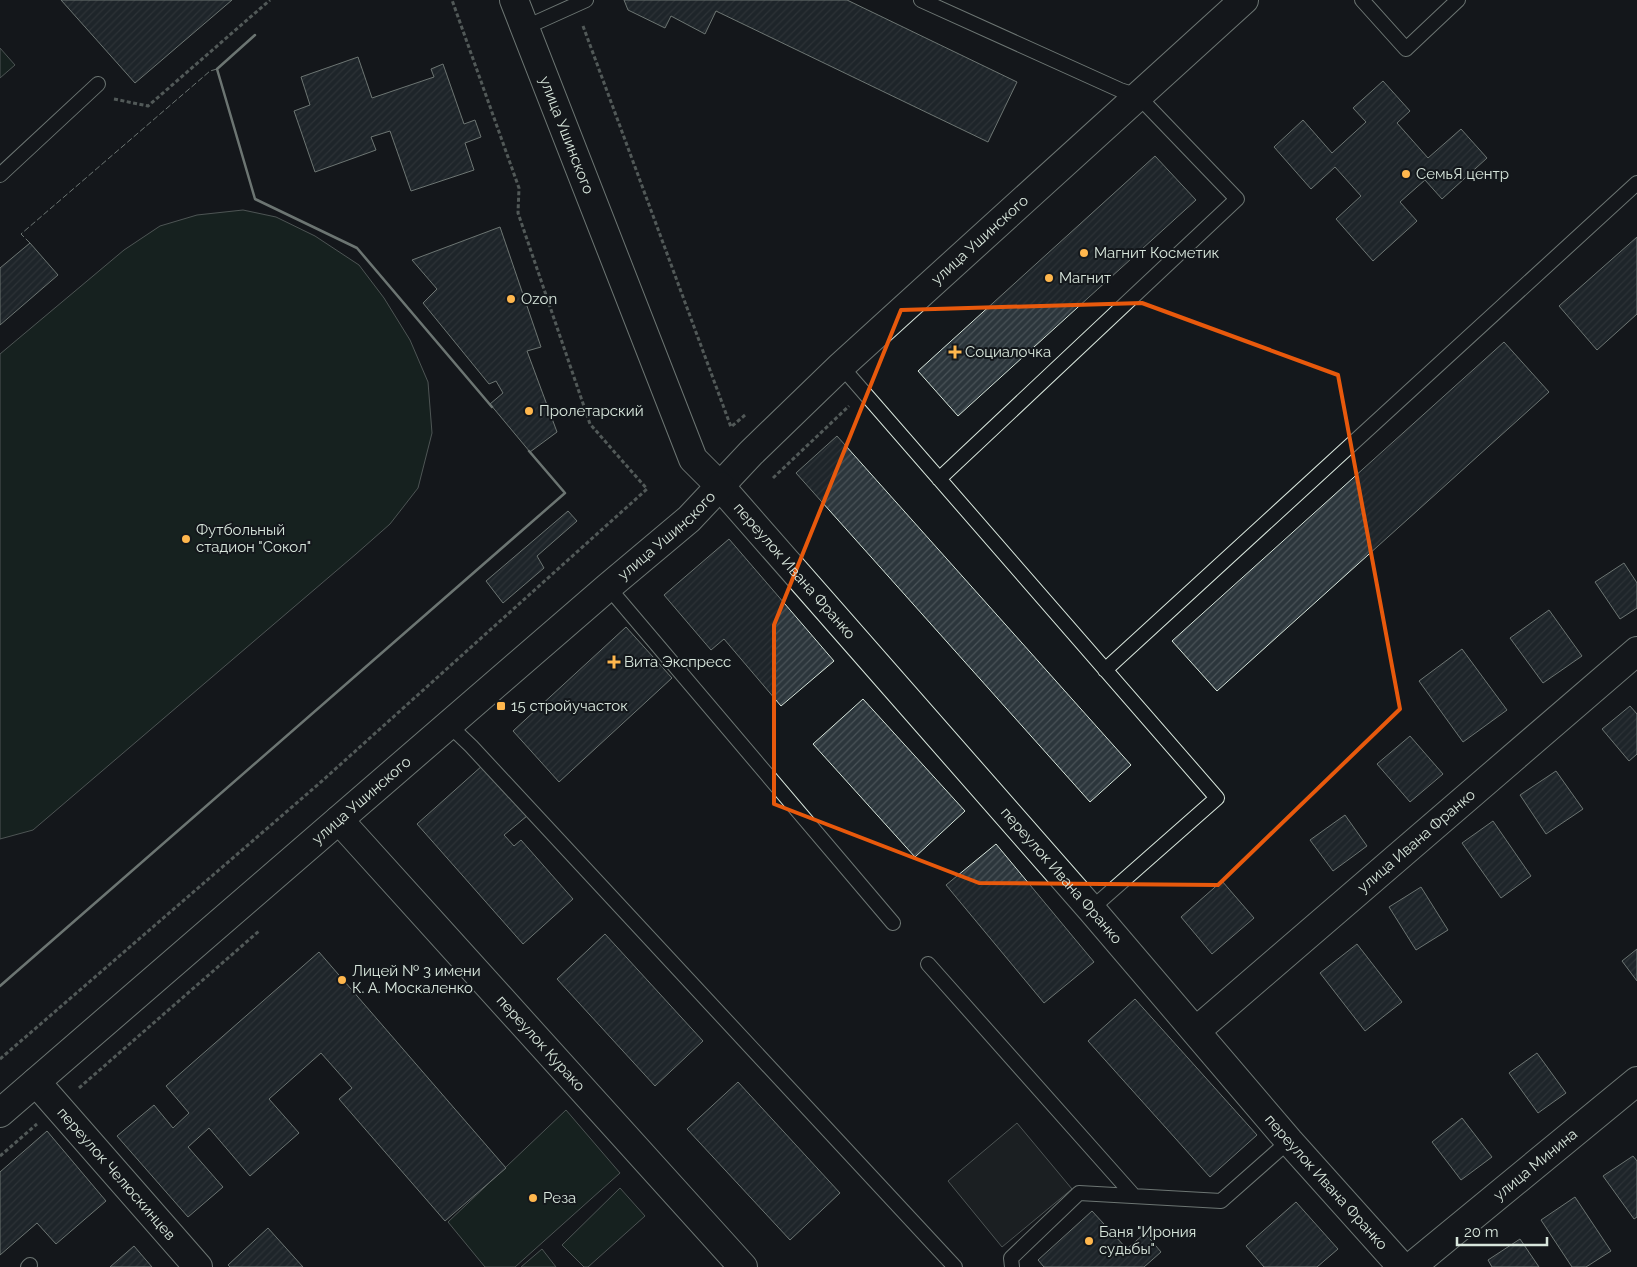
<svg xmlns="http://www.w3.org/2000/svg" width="1637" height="1267" font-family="Raleway,sans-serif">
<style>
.grass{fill:#1a2d24;stroke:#939e99}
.parking{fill:#24282b;stroke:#939e99}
.building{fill:url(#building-hatch);stroke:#d8e6dc}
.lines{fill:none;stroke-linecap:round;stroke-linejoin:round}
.lane-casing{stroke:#d8e6dc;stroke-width:16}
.street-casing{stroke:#d8e6dc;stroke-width:30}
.secondary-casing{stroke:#d8e6dc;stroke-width:30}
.path{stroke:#9da8a2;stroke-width:3;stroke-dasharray:4 2.5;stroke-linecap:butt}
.lane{stroke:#14181c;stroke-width:14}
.street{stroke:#14181c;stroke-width:28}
.secondary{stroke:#14181c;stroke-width:28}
.fence{stroke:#d8e6dc;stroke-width:1;stroke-dasharray:6 2.5;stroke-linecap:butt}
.wall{stroke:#d8e6dc;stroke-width:2.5}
.marked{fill:none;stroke:#e8590c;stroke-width:4;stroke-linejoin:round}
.poi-dot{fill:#ffb74d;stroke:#14181c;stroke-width:2}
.labels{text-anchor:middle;stroke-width:4;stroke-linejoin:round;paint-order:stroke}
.street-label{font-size:15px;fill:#d8e6dc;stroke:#14181c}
.poi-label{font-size:15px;fill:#d8e6dc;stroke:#14181c;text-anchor:start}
</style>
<defs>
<pattern id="building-hatch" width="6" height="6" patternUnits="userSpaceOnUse" patternTransform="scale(1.25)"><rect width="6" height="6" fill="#2c363c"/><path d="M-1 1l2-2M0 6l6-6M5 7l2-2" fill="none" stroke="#4a5358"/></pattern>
</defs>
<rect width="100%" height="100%" fill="#14181c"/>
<path class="grass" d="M0,48L15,65L0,78Z
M243,210L276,217L315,236L359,265L384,298L410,340L428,382L432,433L418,488L390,524L356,554L33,830L0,839V354L124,250L160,226L197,215Z
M566,1110L620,1173L515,1267H485L448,1222Z
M620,1188L645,1216L588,1267H584L562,1245Z
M542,1249L556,1267H521Z"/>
<path class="parking" d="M1017,1123L1072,1189L1002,1247L948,1181Z"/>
<path class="building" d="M61,0H232L135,83Z
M624,0H847L1017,82L988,142L716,11L705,34L671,16L665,28L628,10Z
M358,57L372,98L434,77L431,69L443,64L464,124L475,120L481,137L465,143L474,170L411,191L390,131L371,137L376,150L315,172L294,111L310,105L301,77Z
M1383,81L1410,111L1397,123L1428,158L1461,129L1487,158L1442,199L1425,180L1400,202L1417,221L1373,261L1336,219L1361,196L1335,167L1311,189L1274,147L1303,120L1332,153L1366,122L1353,108Z
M1155,156L1196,200L958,416L918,371Z
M500,227L541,347L527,351L557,432L530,452L490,404L503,393L496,381L489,384L423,303L437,289L412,260Z
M1637,237V314L1597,350L1559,306Z
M30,243L58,275L0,325V268Z
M1504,342L1549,392L1217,691L1172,641Z
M837,436L1131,765L1090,802L796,473Z
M568,511L577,521L537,556L544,568L503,603L486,581Z
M729,539L834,661L781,706L724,639L711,650L664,595Z
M1624,563L1637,583V608L1620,619L1595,582Z
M1549,610L1582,656L1543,683L1510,638Z
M626,627L672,678L559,782L513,731Z
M1462,649L1507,710L1463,742L1419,681Z
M863,699L965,811L915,857L813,744Z
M1630,706L1637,714V754L1629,761L1602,729Z
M1410,736L1443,774L1410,802L1377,764Z
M483,765L527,816L504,835L514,846L521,840L573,899L523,944L417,824Z
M1556,771L1583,809L1546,834L1520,795Z
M1345,815L1367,846L1333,871L1310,840Z
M1493,821L1531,876L1501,898L1462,843Z
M996,844L1094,962L1044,1003L946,885Z
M1222,881L1254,918L1212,954L1181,917Z
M1421,887L1448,930L1416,950L1389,907Z
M605,934L703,1041L655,1086L557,979Z
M1357,944L1402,1002L1365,1031L1320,973Z
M1637,949V981L1622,961Z
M319,952L506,1168L445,1221L339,1099L352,1088L321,1053L269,1099L299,1133L250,1176L209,1128L188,1147L223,1187L188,1217L117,1136L154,1105L173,1128L189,1113L166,1086Z
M1135,999L1257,1135L1210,1177L1088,1041Z
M1537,1053L1566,1093L1538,1113L1509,1073Z
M738,1082L840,1193L790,1240L687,1129Z
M1462,1118L1492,1157L1461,1180L1432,1142Z
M47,1131L106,1201L56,1244L37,1223L0,1255V1172Z
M1633,1156L1637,1161V1217L1634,1219L1603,1176Z
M1575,1197L1611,1251L1586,1267H1572L1541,1220Z
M1296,1202L1338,1249L1317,1267H1264L1246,1246Z
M1092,1211L1127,1249L1145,1233L1161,1252L1144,1267H1044L1038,1260Z
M268,1228L303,1267H230L228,1265Z
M1520,1239L1539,1267H1492L1488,1260Z
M134,1246L152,1267H110Z"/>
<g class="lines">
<defs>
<path id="lane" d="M921,0L1120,90L1138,96L1237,199L939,479
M1362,0L1406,49L1458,0
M524,28L586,0
M0,175L98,84
M841,366L1217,798L1091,909
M608,587L893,923
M1105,670L1637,183
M449,725L471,746L955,1267
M928,964L1134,1196
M28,1267L30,1265
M1012,1267L1011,1258L1079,1193L1221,1201L1289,1141"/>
<g id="street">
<path id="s1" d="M720,486L751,453L841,366L1244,0"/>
<path id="s2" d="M339,820L743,1267"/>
<path id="s3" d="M1196,1031L1637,651"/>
<path id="s4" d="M36,1082L198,1267"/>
<path id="s5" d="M1411,1267L1637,1081"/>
</g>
<g id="secondary">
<path id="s6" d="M514,0L693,459L720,486L1091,909L1289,1141L1402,1267"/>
<path id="s7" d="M0,1113L608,587L689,519L720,486"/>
</g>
</defs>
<use href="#lane" class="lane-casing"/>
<use href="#street" class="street-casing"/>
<use href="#secondary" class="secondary-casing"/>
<path class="path" d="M583,26L731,427L745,415
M114,99L148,106L270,0
M773,478L849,406
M0,1059L322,781L647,489L590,424L518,213L519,188L452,0
M79,1088L259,931
M0,1156L37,1124"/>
<use href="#lane" class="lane"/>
<use href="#street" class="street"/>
<use href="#secondary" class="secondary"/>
<path class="fence" d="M30,243L21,234L210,71L217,69"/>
<path class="wall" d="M255,35L217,69L255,199L357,248L492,407
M0,986L565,493L529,451"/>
</g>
<path d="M0 0H1637V1267H0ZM1142,303L1338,375L1400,709L1218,885L979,883L774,804V625L901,310Z" fill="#14181c" fill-opacity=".55" fill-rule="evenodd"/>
<path class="marked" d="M1142,303L1338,375L1400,709L1218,885L979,883L774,804V625L901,310Z"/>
<g class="poi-dot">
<circle cx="1406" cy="174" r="5"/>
<circle cx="1084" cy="253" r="5"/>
<circle cx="1049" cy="278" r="5"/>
<circle cx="511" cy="299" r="5"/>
<path d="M952.5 344.5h5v5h5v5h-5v5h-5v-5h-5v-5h5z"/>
<circle cx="529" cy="411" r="5"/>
<circle cx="186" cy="539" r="5"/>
<path d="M611.5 654.5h5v5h5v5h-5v5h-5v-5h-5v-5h5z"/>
<rect x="496" y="701" width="10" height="10" rx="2.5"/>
<circle cx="342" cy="980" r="5"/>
<circle cx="533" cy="1198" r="5"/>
<circle cx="1089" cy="1241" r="5"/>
</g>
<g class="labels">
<g class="street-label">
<text dy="5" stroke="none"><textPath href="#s6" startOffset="145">улица Ушинского</textPath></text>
<text dy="5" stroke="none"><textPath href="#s1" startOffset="358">улица Ушинского</textPath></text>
<text dy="5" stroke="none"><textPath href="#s7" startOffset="882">улица Ушинского</textPath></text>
<text dy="5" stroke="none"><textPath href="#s6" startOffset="644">переулок Ивана Франко</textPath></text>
<text dy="5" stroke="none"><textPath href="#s7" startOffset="478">улица Ушинского</textPath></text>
<text dy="5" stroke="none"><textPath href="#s3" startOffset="291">улица Ивана Франко</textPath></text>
<text dy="5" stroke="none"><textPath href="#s6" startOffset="1049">переулок Ивана Франко</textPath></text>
<text dy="5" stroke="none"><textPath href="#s2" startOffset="301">переулок Курако</textPath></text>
<text dy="5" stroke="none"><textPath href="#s5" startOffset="161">улица Минина</textPath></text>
<text dy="5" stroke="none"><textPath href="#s4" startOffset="122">переулок Челюскинцев</textPath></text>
<text dy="5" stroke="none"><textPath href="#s6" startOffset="1454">переулок Ивана Франко</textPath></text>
</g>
<g class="poi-label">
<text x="1416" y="179">СемьЯ центр</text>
<text x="1094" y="258">Магнит Косметик</text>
<text x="1059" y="283">Магнит</text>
<text x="521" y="304">Ozon</text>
<text x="965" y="357">Социалочка</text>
<text x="539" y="416">Пролетарский</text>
<text x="196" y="535">Футбольный<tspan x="196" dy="17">стадион "Сокол"</tspan></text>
<text x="624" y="667">Вита Экспресс</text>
<text x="511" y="711">15 стройучасток</text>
<text x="352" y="976">Лицей № 3 имени<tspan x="352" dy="17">К. А. Москаленко</tspan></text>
<text x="543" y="1203">Реза</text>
<text x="1099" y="1237">Баня "Ирония<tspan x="1099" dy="17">судьбы"</tspan></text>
</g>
</g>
<path d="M1457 1237v8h90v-8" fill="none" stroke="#d8e6dc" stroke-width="2.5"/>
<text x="1464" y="1237" font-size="15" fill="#d8e6dc" stroke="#14181c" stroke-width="4" paint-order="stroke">20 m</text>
</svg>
